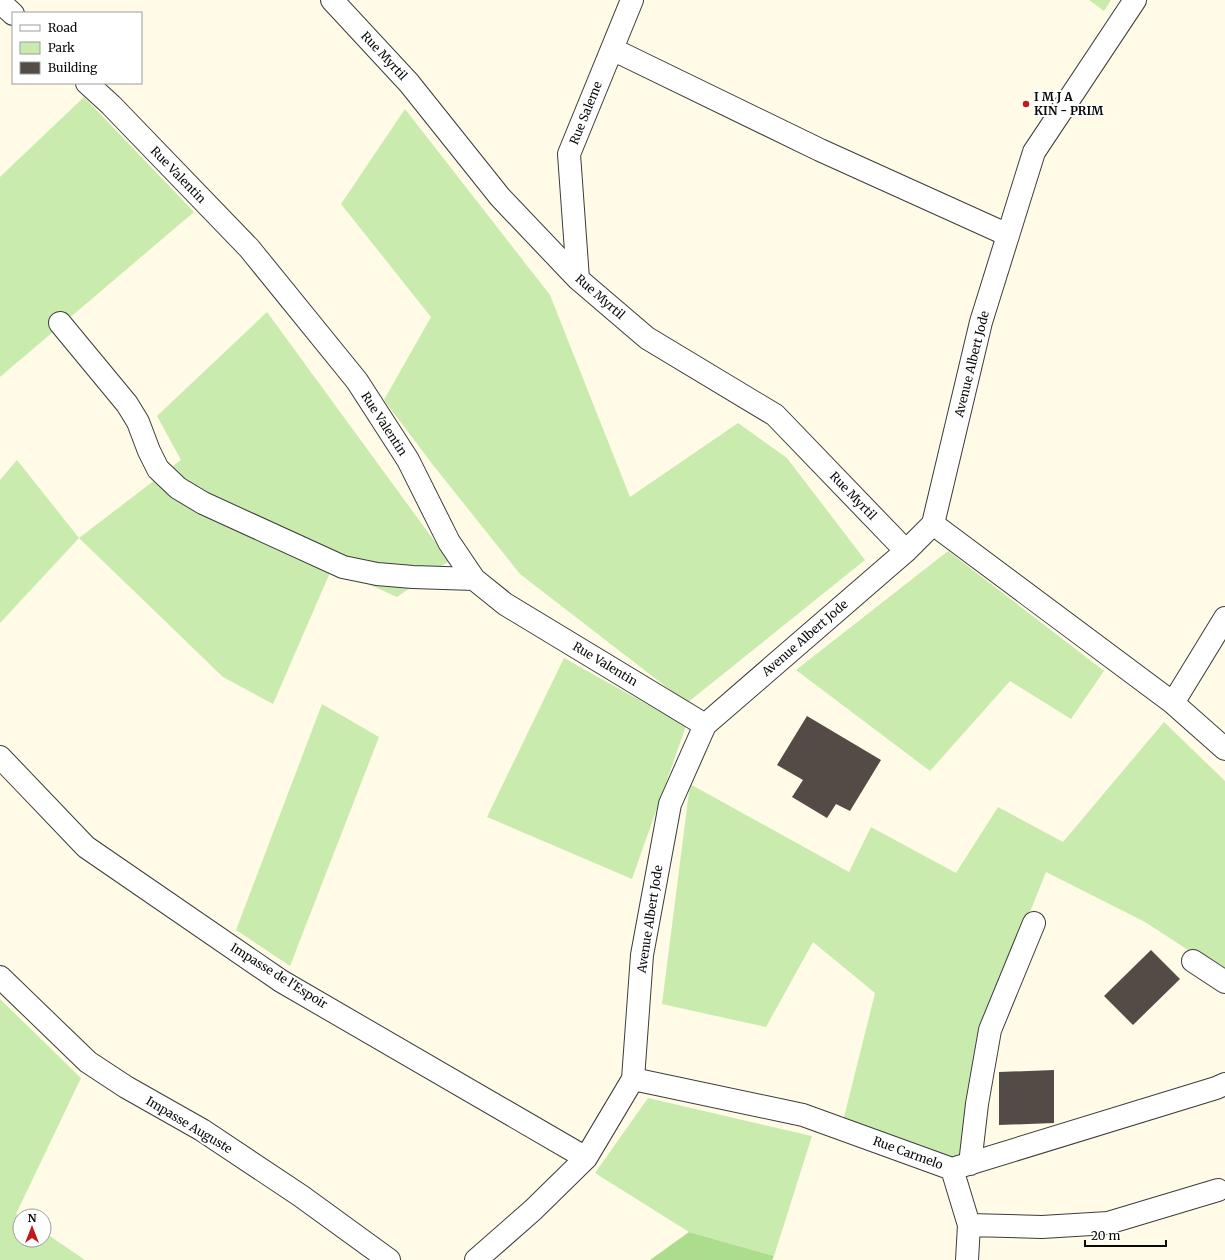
<svg xmlns="http://www.w3.org/2000/svg" width="1225" height="1260" font-family="Merriweather,serif">
<style>
.green{fill:#caebae}
.forest{fill:#acdd8c}
.building{fill:#534b45}
.lines{fill:none;stroke-linecap:round;stroke-linejoin:round}
.minor-casing{stroke:#3c3c3c;stroke-width:24}
.minor{stroke:#fff;stroke-width:22}
.poi-dot{fill:#c11b19;stroke:#fff;stroke-width:1.5}
.labels{text-anchor:middle;stroke-width:4;stroke-linejoin:round;paint-order:stroke}
.street-label{font-size:12px;fill:#090909;stroke:#fff}
.poi-label{font-size:12px;font-weight:bold;fill:#090909;stroke:#fff;text-anchor:start}
</style>
<rect width="100%" height="100%" fill="#fffbe6"/>
<path class="green" d="M1089,0H1111L1104,11Z
M84,97L194,212L0,377V177Z
M405,109L550,295L630,497L738,423L787,458L865,560L687,703L520,574L433,465L384,400L431,317L341,204Z
M267,312L449,561L397,597L332,568L273,704L223,677L79,538L0,623V480L17,460L79,538L181,460L157,416Z
M948,551L1104,671L1071,719L1010,681L930,771L796,670Z
M564,658L686,726L632,879L487,817Z
M322,704L379,737L290,966L236,930Z
M1164,722L1225,781V974L1145,922L1046,872L982,1032L958,1161L843,1121L875,993L813,942L766,1027L662,1004L690,784L849,872L871,827L956,873L998,807L1063,842Z
M0,999L81,1078L16,1214L20,1216V1240H44V1232L85,1260H0Z
M648,1098L812,1136L774,1256L689,1232L595,1173Z"/>
<path class="forest" d="M689,1232L774,1256L772,1260H650Z"/>
<path class="building" d="M807,716L881,760L850,811L836,804L827,818L792,797L803,780L777,765Z
M1151,950L1180,979L1133,1025L1104,996Z
M1054,1070V1123L999,1125V1072Z"/>
<g class="lines">
<defs>
<path id="minor" d="M332,0L409,83L500,197L578,279L647,338L775,415L906,551
M0,2L13,14
M612,49L820,150L1008,235
M87,83L111,105L249,248L357,381L408,460L449,542L474,579L505,604L705,725
M578,279L569,154L632,0
M60,323L127,404L138,422L149,451L158,469L178,488L203,503L343,567L377,574L413,577L474,579
M933,524L1173,703L1225,749
M1173,703L1225,618
M0,757L86,847L281,981L586,1158
M1193,961L1225,982
M0,977L88,1062L126,1087L202,1130L301,1196L389,1260
M633,1079L803,1115L952,1169L1216,1088L1225,1084
M970,1164L977,1104L990,1030L1034,923
M952,1169L969,1225L967,1260
M969,1225L1042,1227L1108,1223L1218,1190
M476,1260L533,1210L586,1158L633,1079L642,955L670,804L705,725L906,551L933,524L981,322L1034,152L1135,0"/>
</defs>
<use href="#minor" class="minor-casing"/>
<use href="#minor" class="minor"/>
</g>
<circle class="poi-dot" cx="1026" cy="104" r="4"/>
<g class="labels">
<g class="street-label">
<text transform="translate(384 56) rotate(47)" y="4">Rue Myrtil</text>
<text transform="translate(586 113) rotate(-68)" y="4">Rue Saleme</text>
<text transform="translate(178 175) rotate(46)" y="4">Rue Valentin</text>
<text transform="translate(600 297) rotate(41)" y="4">Rue Myrtil</text>
<text transform="translate(972 364) rotate(-76)" y="4">Avenue Albert Jode</text>
<text transform="translate(384 424) rotate(57)" y="4">Rue Valentin</text>
<text transform="translate(853 496) rotate(46)" y="4">Rue Myrtil</text>
<text transform="translate(805 638) rotate(-41)" y="4">Avenue Albert Jode</text>
<text transform="translate(605 664) rotate(31)" y="4">Rue Valentin</text>
<text transform="translate(650 919) rotate(-81)" y="4">Avenue Albert Jode</text>
<text transform="translate(279 976) rotate(32)" y="4">Impasse de l'Espoir</text>
<text transform="translate(189 1125) rotate(31)" y="4">Impasse Auguste</text>
<text transform="translate(908 1153) rotate(20)" y="4">Rue Carmelo</text>
</g>
<g class="poi-label">
<text x="1034" y="101">I M J A<tspan x="1034" dy="14">KIN - PRIM</tspan></text>
</g>
</g>
<rect x="12" y="12" width="130" height="72" fill="#ffffff" stroke="#9d9d9d"/>
<rect x="20" y="25" width="20" height="6" fill="#ffffff" stroke="#9d9d9d"/>
<text x="48" y="32" font-size="12" fill="#090909">Road</text>
<rect x="20" y="42" width="20" height="12" fill="#caebae" stroke="#9d9d9d"/>
<text x="48" y="52" font-size="12" fill="#090909">Park</text>
<rect x="20" y="62" width="20" height="12" fill="#534b45" stroke="#9d9d9d"/>
<text x="48" y="72" font-size="12" fill="#090909">Building</text>
<g transform="translate(32 1228)"><circle r="19" fill="#ffffff" stroke="#9d9d9d"/>
<path d="M0-3L7 15L0 10L-7 15Z" fill="#c11b19"/>
<text y="-6" font-size="11" font-weight="bold" text-anchor="middle" fill="#090909">N</text>
</g>
<path d="M1085 1240v6h81v-6" fill="none" stroke="#090909" stroke-width="2"/>
<text x="1091" y="1240" font-size="12" fill="#090909" stroke="#ffffff" stroke-width="3" paint-order="stroke">20 m</text>
</svg>
